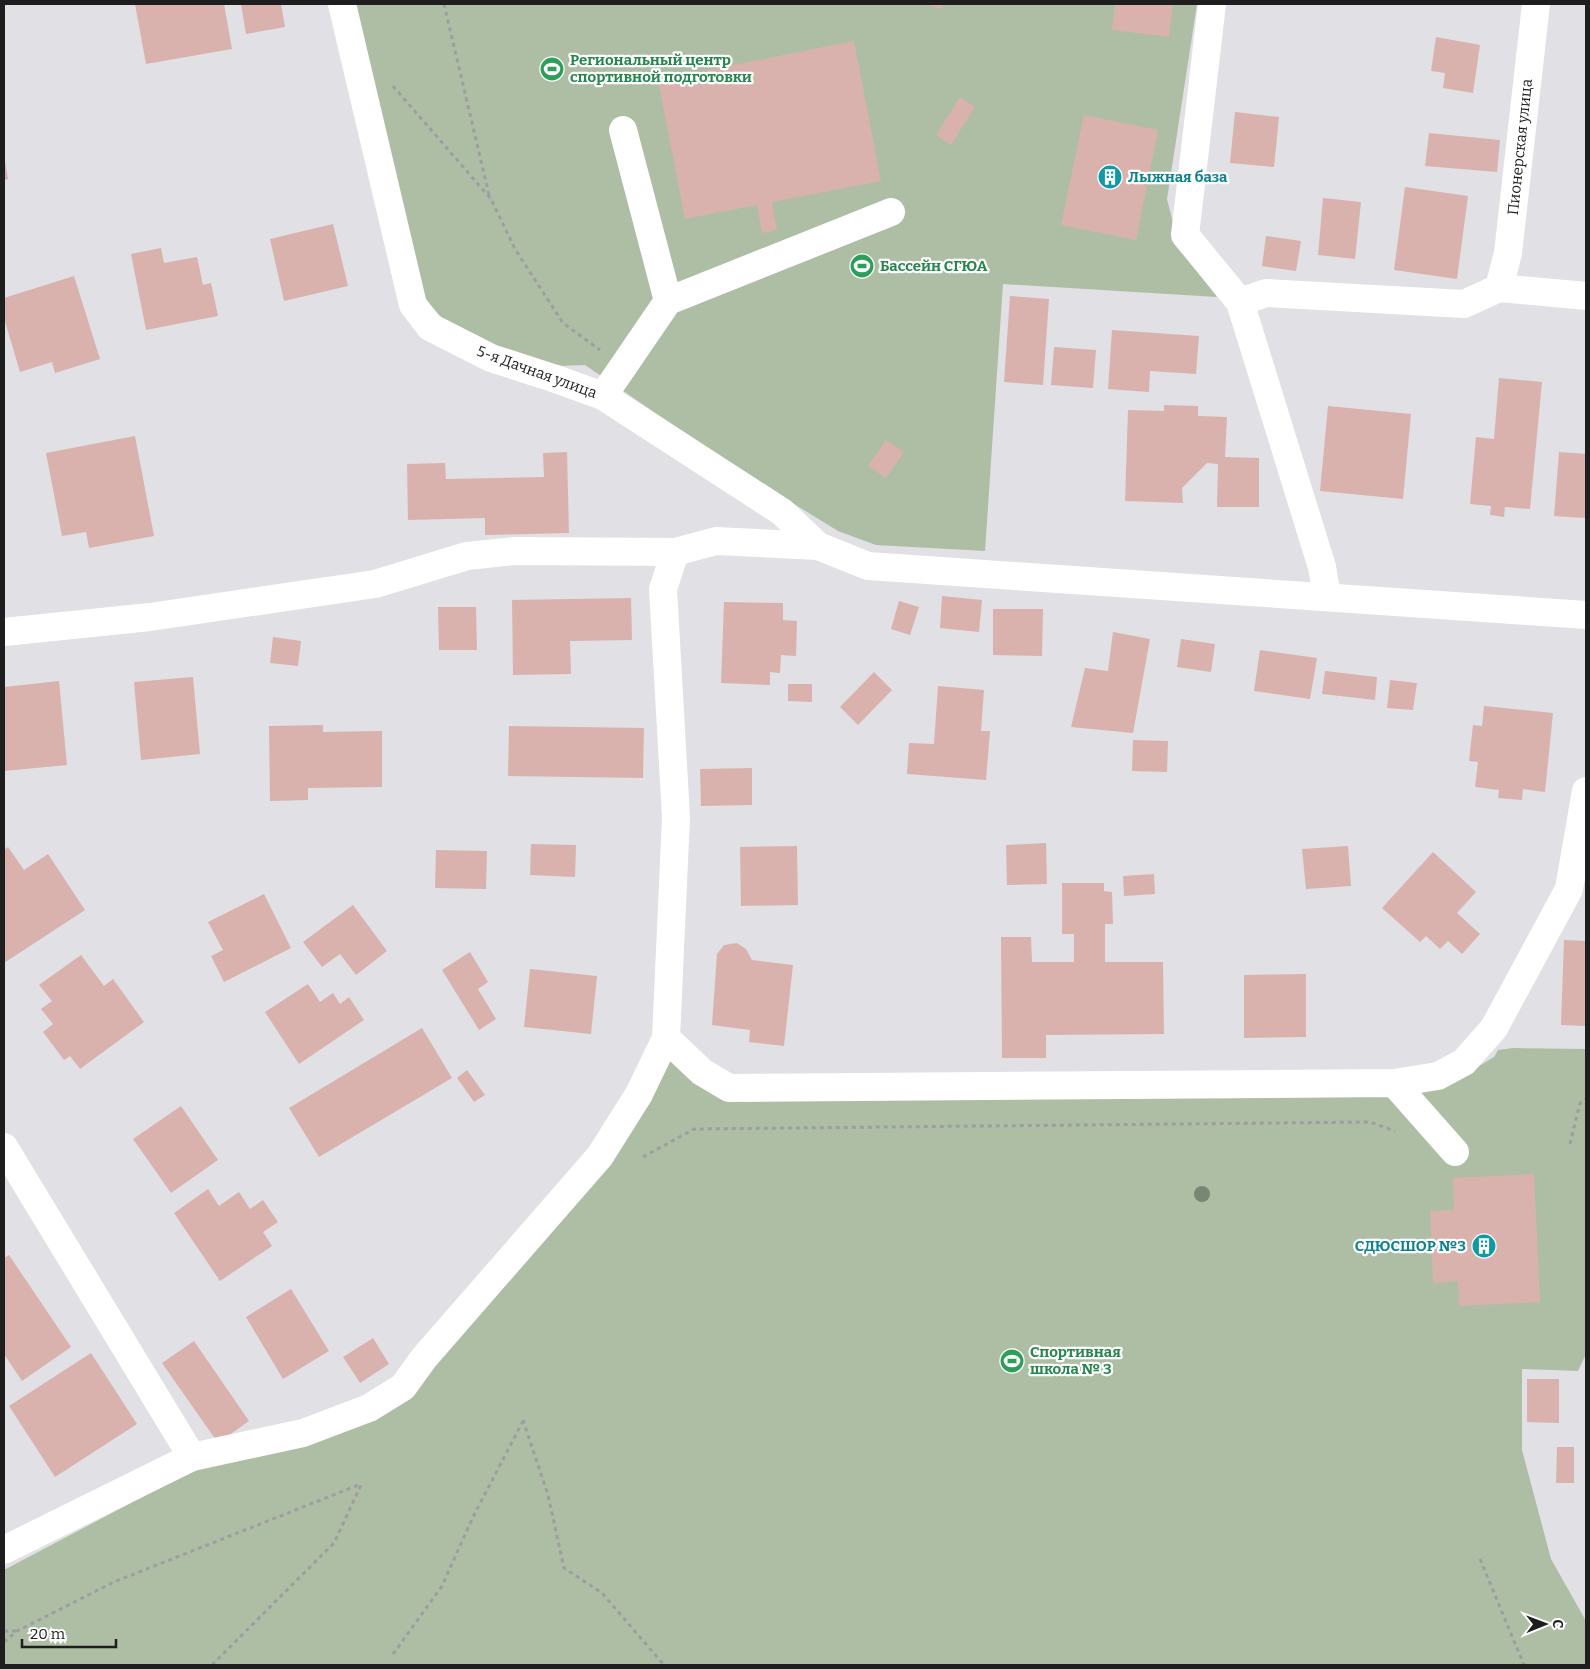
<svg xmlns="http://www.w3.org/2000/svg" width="1590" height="1669" font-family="Bitter,serif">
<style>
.green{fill:#adbea4}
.building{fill:#d9b2ae}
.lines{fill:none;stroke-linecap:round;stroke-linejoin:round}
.path{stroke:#9e9ea2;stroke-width:3;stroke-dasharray:4 4;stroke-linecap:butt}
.minor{stroke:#fff;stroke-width:28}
.tree{fill:#798772}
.labels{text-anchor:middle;stroke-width:4.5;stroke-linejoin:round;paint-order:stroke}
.leisure-label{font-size:15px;font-weight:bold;fill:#27864d;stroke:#fff;text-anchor:start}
.street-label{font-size:15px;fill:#1e1e1f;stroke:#fff}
.culture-label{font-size:15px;font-weight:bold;fill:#0d838f;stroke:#fff;text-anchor:start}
</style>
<rect width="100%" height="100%" fill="#e0e0e5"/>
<path class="green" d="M353,4H1197L1167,199L1179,247L1217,297L1003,284L985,551L876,545L838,531L742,472L585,365L557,366L496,346L444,320L423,297Z
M1513,1048L1586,1049V1354L1578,1371L1522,1369V1450L1551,1559L1586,1621V1665H4V1570L182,1476L218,1462L377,1414L592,1151L656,1053L689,1070L713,1092L1419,1093L1446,1086L1494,1057L1498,1050Z"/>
<path class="building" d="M135,4H224L232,49L146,64Z
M241,4H281L285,27L246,34Z
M927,4H943L941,9Z
M1115,4H1173L1169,37L1112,30Z
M1436,37L1480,45L1473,93L1443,88L1445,73L1431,71Z
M854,41L881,181L772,202L777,230L762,233L757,205L685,219L658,80Z
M960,97L975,107L951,145L936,135Z
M1235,112L1279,117L1274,167L1230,163Z
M1084,115L1158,130L1136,240L1061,225Z
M1429,133L1500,140L1497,172L1425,166Z
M4,156L8,179L4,180Z
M1405,187L1468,196L1457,279L1394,270Z
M1323,198L1361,202L1355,259L1318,255Z
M333,224L348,286L284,301L270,239Z
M1266,236L1301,241L1296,271L1262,266Z
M161,248L164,263L197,257L203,285L211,283L218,316L146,330L131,254Z
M74,276L100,359L55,373L52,362L20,372L4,318V298Z
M1010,296L1049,299L1043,385L1004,382Z
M1112,330L1199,336L1196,374L1150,371L1149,392L1108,389Z
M1054,347L1096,350L1093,388L1051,385Z
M1499,378L1542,382L1530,509L1505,507L1504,517L1490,515L1491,506L1470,504L1476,437L1494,439Z
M1164,405L1198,406V416L1227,417L1225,457L1259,458V507H1217L1218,464L1207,463L1182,488L1183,503L1125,501L1128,410L1164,411Z
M1328,406L1411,414L1403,499L1320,491Z
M135,436L154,536L89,548L86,532L62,536L46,453Z
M886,440L904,452L886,478L868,466Z
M567,452L569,533L485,535V518L408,520L407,464L445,463L446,479L544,477L543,453Z
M1559,452L1586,454V518L1554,516Z
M942,596L982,600L979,632L940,628Z
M631,598L632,640L570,641L571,674L513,675L512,600Z
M899,601L919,607L910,635L891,629Z
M724,602L783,603V620L797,621L796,656L781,655L780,673L770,672V685L721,683Z
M438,607H476L477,650H439Z
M993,609H1043L1042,656L993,655Z
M1113,632L1150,639L1133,733L1071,727L1085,668L1108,671Z
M273,637L301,641L298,666L270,663Z
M1181,639L1215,644L1211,672L1177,667Z
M1260,650L1317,658L1310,699L1254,691Z
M1325,671L1377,677L1375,700L1322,694Z
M874,672L892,690L858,725L840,707Z
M193,677L200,754L141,760L134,682Z
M1390,680L1417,683L1413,710L1387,708Z
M59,681L67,765L4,771V687Z
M788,684H812V702L788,701Z
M938,686L984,690L981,731H990L986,780L907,774L909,743L934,744Z
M1484,706L1553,713L1545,792L1523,789L1522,800L1498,798L1499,790L1475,787L1478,762L1469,761L1473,725L1482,726Z
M323,725V732L382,731V787L308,788V800L270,801L269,726Z
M509,726L644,728L643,778L508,776Z
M1133,740L1168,741L1167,772L1132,771Z
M752,768V805L701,806L700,769Z
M1046,843L1047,884L1007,885L1006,845Z
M531,844L576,845L575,877L530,875Z
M797,846L798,905L741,906L740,847Z
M1348,846L1351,886L1306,889L1302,849Z
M8,847L24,870L48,854L85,910L4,963V850Z
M436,850L487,851L486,889L435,888Z
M1433,852L1476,892L1457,913L1480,934L1462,954L1448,941L1440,949L1426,936L1420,942L1382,908Z
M1154,874L1155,894L1124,896L1123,876Z
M1062,883H1104V891L1112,892L1113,924H1105V962H1163L1164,1034L1046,1035V1058H1002L1001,937H1031L1032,962H1074V934H1062Z
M264,894L291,948L224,982L211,956L223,950L208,922Z
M353,905L387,951L356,975L340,954L322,967L303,942Z
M1564,940L1586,941V1026L1561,1025Z
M737,943L746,949L752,960L793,965L784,1046L749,1042L750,1030L712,1025L717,954L724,945Z
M470,952L488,982L478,989L496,1019L479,1030L442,970Z
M81,955L104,986L113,979L144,1022L80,1069L70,1056L64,1060L43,1032L53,1024L41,1009L52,1001L39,985Z
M530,969L597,976L591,1034L524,1027Z
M1306,974V1037L1244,1038V975Z
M308,984L320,1002L333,993L340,1004L349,997L364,1020L299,1064L265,1012Z
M422,1028L452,1078L319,1157L289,1108Z
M467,1070L485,1095L474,1102L457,1078Z
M181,1106L218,1160L171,1193L133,1139Z
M1534,1174L1540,1302L1459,1306L1458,1281L1433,1283L1430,1211L1454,1210L1453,1178Z
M208,1189L219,1206L239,1192L250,1209L263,1200L278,1222L263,1232L272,1246L220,1281L174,1213Z
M9,1255L71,1347L22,1381L4,1354V1258Z
M291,1289L329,1351L283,1379L246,1317Z
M373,1338L389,1364L360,1383L343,1357Z
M194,1341L249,1421L218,1443L162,1363Z
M91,1353L137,1424L55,1477L9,1406Z
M1527,1379H1559V1423L1527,1422Z
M1557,1447H1574V1483H1556Z"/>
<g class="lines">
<path class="path" d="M444,4L490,199
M393,86L491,199L515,249L563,323L600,350
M1570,1144L1580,1103L1586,1099
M643,1157L694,1129L1370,1122L1395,1131
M523,1420L548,1495L564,1568L602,1593L664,1665
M1480,1559L1524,1665
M4,1631H16
M4,1642L17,1631L114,1582L361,1484
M393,1654L442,1586L473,1517L523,1421
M212,1665L334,1543L361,1485"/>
<path class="minor" d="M342,4L413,305L430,327L491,358L553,378L603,396L782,512L818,546
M1212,4L1185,235L1240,302L1322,567L1327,596
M623,130L668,301L891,212
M1499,288L1508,253L1536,4
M1240,302L1266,293L1464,304L1499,288L1586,296
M603,396L668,301
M4,632L150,617L375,584L467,556L515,551L675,552L716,541L818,546L868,566L1586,615
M666,1038L702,1072L729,1088L1394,1083L1438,1076L1464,1062L1494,1028L1569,889L1586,791
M1394,1083L1455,1152
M4,1147L192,1457
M4,1550L192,1457L303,1433L369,1408L403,1387L424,1358L600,1156L639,1094L666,1038L676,817L663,589L675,552"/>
</g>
<circle class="tree" cx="1202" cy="1194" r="8"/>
<defs>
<symbol id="stadium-disc" viewBox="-11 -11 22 22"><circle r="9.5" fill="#2e9e5b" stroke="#fff"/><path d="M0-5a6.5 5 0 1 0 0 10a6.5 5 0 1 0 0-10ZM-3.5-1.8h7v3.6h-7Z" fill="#fff"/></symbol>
<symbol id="building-disc" viewBox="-11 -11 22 22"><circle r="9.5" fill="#0f9aa8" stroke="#fff"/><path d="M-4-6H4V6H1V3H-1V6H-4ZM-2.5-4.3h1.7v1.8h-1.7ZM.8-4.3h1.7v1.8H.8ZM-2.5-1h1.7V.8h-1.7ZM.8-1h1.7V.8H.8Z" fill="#fff"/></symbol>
</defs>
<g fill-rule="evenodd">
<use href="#stadium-disc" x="538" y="55" width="28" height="28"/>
<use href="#building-disc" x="1096" y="163" width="28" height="28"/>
<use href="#stadium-disc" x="848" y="252" width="28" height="28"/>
<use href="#building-disc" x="1470" y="1232" width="28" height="28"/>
<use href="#stadium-disc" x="998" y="1347" width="28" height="28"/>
</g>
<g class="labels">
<g class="leisure-label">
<text x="570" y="65">Региональный центр<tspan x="570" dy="17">спортивной подготовки</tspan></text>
<text x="880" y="271">Бассейн СГЮА</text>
<text x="1030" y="1357">Спортивная<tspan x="1030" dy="17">школа № 3</tspan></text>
</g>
<g class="street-label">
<text transform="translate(1520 147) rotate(-84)" y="5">Пионерская улица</text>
<text transform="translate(537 372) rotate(20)" y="5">5-я Дачная улица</text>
</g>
<g class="culture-label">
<text x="1128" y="182">Лыжная база</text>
<text x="1466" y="1251" text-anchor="end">СДЮСШОР №3</text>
</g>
</g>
<rect width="1590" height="1669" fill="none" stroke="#1e1e1f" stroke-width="10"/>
<g transform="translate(1545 1624) rotate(89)" stroke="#ffffff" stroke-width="4" paint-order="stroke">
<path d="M0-4L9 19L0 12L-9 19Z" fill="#1e1e1f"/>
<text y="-8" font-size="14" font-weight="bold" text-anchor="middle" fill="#1e1e1f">С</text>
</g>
<path d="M22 1639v8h94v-8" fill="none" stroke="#1e1e1f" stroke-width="2.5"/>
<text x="30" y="1639" font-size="15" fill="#1e1e1f" stroke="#ffffff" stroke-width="4" paint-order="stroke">20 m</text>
</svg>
